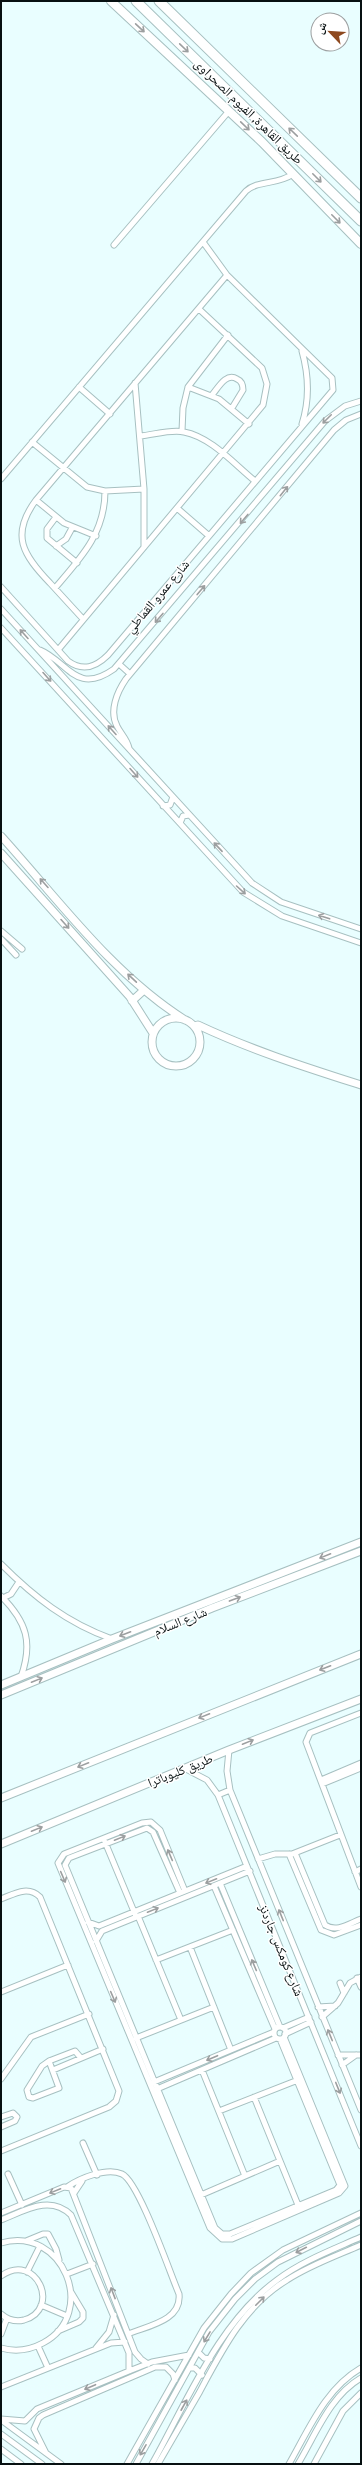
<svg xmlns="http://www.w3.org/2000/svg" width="362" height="2465" font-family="Cabin,'Noto Naskh Arabic',sans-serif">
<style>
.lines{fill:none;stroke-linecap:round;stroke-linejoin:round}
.street-casing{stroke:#a7c0c1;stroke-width:7}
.secondary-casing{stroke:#a7c0c1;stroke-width:9}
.primary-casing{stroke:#a7c0c1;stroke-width:10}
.highway-casing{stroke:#a7c0c1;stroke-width:11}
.street{stroke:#fff;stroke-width:5}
.secondary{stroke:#fff;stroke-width:7}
.primary{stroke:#fff;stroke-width:8}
.highway{stroke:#fff;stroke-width:9}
.oneway{stroke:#9c9fa0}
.labels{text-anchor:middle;stroke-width:3;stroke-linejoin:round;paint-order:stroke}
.street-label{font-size:13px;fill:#071011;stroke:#fff}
</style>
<rect width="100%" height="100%" fill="#e9feff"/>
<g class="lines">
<defs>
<path id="street" d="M114,245L229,111
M135,383L144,489V547
M79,387L110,414
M188,387L219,399L249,424
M212,395C218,388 226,372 237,379C242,381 243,385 243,390L232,408
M302,424C310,399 309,376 302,351
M182,431L183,408L188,387L228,335
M140,436C153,435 171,429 184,432C211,437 234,464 255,481
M32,442L87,487L105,491L144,489
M1,479L246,191C258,180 278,185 293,174
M36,500L64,523L96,536
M177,508L208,535
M56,517L47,529V538L77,563
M56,546L66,539L72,528
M1,587L68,661C83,672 96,667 108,655L333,390L332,378L227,275L203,242
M55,588C81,558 105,533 105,491
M1,609L252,883L281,902L361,929
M83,619C72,607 61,595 50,583C23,555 10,535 36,500L227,275
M1,628L243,892L282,916L361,943
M40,650C67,661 76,696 114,669L325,421L345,406L361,401
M58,650L263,405L267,384L262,368L199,309
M119,664L129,673
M129,748C127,739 121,734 117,726C109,711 117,692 126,679L334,430L346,420L361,414
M163,806L170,805L173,797
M180,823L183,816L189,815
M1,931L22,949
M1,939L16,955
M1,1564C34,1597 67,1623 112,1639
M1,1596C27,1622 33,1643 21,1677
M3,1598L11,1594L19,1582
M361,1713L310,1733L306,1742L361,1887
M229,1750L227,1771L230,1790L361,2110
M184,1768L207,1780L218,1795L361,2146
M321,1780L361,1763
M322,1784L361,1768
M218,1795L230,1790
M105,1842L135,1914
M295,1853L325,1925C337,1933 350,1923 361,1919
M289,1854L321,1930L334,1935L361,1925
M258,1859L275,1854H292L340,1835
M355,1872L361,1869
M220,1883L280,2027
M214,1886L275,2029
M185,1891L160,1830L151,1822L142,1823L64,1854L58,1863L210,2228L222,2239H232L339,2193L345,2186L284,2037
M180,1893L153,1832L147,1828L69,1858L65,1865L215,2228L222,2234H230L336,2190L340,2185L280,2039
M1,1899C14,1894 28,1885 40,1897L119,2091L116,2101L109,2107L1,2151
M138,1916L181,2020
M88,1922L99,1926L247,1866
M96,1941L102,1931L250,1871
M190,1947L231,2050
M156,1960L233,1930
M357,1978L361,1987
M340,1983L344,1993
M1,1992L68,1965
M318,2007L335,2006
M322,2017L338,2003L350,1983L361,1977
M274 2033a6 6 0 1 1 12 0a6 6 0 1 1-12 0Z
M283,2028L309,2017
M285,2034L311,2022
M136,2038L214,2007
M338,2055H361
M49,2061L42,2066L27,2090L29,2097L33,2098L59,2088L49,2061L75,2051L81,2058
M342,2065L356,2055
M53,2070L103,2049
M202,2070L245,2176
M1,2079L31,2037L89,2014
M154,2082L274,2032
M157,2089L276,2038
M254,2097L298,2205
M219,2111L298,2080
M1,2117L13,2113L17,2117L15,2121L1,2127
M83,2143L97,2175
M8,2174L22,2205
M67,2187C80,2178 107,2167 122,2174C139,2182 170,2273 179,2294C182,2321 147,2326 128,2334
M74,2193L82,2181
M201,2195L280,2161
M1,2213L64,2187L71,2188L135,2352L141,2359L148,2364
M1,2220C24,2211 50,2194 71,2215L129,2353V2371
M26,2241L43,2234H48L56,2249L59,2260
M1,2243C63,2225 99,2313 43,2343C30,2350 15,2352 1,2348
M27,2272L40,2246
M67,2274L93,2264
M1,2276C36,2251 62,2309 24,2320C16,2322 8,2320 1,2314
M41,2305L67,2316
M58,2331L79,2322L83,2318V2312L71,2292
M1,2334L7,2318
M38,2346L48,2368
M96,2348L109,2332L114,2315
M198,2352L204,2358L210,2359
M189,2368H195L202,2375
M1,2387L111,2343L125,2342
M1,2419L25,2421L37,2409L129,2371L152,2362L189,2355
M1,2420L61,2464
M1,2434L42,2464
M1,2449L21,2464
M46,2453L34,2429L39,2418L43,2415L155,2367H166L173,2374L175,2380
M127,2464L204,2328L231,2294L251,2273L283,2250L361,2213
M136,2464L209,2332L235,2299L255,2279L278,2262L361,2221
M152,2464C187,2402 218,2323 277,2280C302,2261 332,2250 361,2237
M158,2464C172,2440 185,2417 199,2393C222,2350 244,2306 287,2280C310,2265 336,2256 361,2245
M289,2464C309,2429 325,2389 361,2368
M298,2464C316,2434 330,2396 361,2378
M314,2464L343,2411L361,2393"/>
<path id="secondary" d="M1,836C58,899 112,974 185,1020
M1,853L130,997L153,1033
M132,1001L144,990
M152 1042a24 24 0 1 1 48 0a24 24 0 1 1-48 0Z
M194,1026L198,1025C251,1050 305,1067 361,1085
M1,1685L112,1639L361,1542
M1,1695L212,1608L361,1551
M1,1798L361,1654
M1,1844L229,1750L361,1699"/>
<path id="primary" d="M111,1L262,142L361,244"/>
<path id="highway" d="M136,1L361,221
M159,1L361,198"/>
</defs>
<use href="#street" class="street-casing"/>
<use href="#secondary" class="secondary-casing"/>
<use href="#primary" class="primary-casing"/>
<use href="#highway" class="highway-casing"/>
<use href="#street" class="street"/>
<use href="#secondary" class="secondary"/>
<use href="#primary" class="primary"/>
<use href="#highway" class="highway"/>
</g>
<defs><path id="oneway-shaft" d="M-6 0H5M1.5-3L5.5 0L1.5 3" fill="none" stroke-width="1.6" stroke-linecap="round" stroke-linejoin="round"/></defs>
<g class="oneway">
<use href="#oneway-shaft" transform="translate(140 28) rotate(43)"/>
<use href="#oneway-shaft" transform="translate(184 48) rotate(44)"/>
<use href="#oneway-shaft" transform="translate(245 126) rotate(44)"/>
<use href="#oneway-shaft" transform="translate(293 132) rotate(-136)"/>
<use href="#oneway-shaft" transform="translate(317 178) rotate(45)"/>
<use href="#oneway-shaft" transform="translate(336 219) rotate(45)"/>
<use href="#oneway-shaft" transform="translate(327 419) rotate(135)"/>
<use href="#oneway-shaft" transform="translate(284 491) rotate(-51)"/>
<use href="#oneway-shaft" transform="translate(244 519) rotate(130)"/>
<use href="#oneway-shaft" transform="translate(201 590) rotate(-50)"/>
<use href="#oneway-shaft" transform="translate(159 618) rotate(131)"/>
<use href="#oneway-shaft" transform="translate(24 634) rotate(-132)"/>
<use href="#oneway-shaft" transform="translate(47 677) rotate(48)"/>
<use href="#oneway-shaft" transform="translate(112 730) rotate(-132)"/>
<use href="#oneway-shaft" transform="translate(134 773) rotate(48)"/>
<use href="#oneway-shaft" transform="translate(218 847) rotate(-133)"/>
<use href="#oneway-shaft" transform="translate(44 883) rotate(-132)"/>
<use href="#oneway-shaft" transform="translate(241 890) rotate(42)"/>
<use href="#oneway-shaft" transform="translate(324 917) rotate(-162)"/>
<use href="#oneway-shaft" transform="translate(65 924) rotate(48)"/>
<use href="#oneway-shaft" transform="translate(132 978) rotate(-137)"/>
<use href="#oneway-shaft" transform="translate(325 1556) rotate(158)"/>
<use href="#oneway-shaft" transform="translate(235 1599) rotate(-20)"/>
<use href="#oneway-shaft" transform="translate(125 1634) rotate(159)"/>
<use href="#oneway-shaft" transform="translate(325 1668) rotate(159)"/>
<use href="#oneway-shaft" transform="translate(37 1680) rotate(-22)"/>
<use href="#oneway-shaft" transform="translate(204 1716) rotate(158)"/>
<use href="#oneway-shaft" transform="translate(248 1742) rotate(-22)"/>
<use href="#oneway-shaft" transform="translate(83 1765) rotate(158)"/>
<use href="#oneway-shaft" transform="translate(37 1829) rotate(-22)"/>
<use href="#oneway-shaft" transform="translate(120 1838) rotate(-22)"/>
<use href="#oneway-shaft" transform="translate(170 1855) rotate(-113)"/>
<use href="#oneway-shaft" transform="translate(63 1877) rotate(67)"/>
<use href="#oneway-shaft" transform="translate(211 1881) rotate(158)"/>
<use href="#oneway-shaft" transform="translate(153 1910) rotate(-22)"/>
<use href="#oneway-shaft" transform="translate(281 1915) rotate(-112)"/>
<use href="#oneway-shaft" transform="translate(254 1965) rotate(-113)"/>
<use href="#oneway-shaft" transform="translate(113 1997) rotate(67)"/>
<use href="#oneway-shaft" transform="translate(330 2035) rotate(-112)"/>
<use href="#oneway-shaft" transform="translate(212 2058) rotate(157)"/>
<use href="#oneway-shaft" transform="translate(338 2088) rotate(68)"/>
<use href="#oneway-shaft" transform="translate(55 2191) rotate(158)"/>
<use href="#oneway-shaft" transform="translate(301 2250) rotate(153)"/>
<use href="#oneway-shaft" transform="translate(113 2293) rotate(-111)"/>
<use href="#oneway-shaft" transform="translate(260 2301) rotate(-45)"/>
<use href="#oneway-shaft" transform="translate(207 2337) rotate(121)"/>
<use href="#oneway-shaft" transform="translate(90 2387) rotate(157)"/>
<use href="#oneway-shaft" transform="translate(184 2405) rotate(-61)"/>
<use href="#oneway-shaft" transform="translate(143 2450) rotate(120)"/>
</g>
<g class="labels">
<g class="street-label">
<text transform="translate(249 111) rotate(44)" y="5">طريق القاهرة, الفيوم الصحراوى</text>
<text transform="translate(157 596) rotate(-50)" y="5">شارع عمرو القماطي</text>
<text transform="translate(180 1621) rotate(-22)" y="5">شارع السلام</text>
<text transform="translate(180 1770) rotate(-22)" y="5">طريق كليوباترا</text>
<text transform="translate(282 1950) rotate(68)" y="5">شارع كومكس جاردنز</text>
</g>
</g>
<rect width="362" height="2465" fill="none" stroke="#071011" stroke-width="4"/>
<g transform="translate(330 32) rotate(295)"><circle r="19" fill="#ffffff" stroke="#9c9fa0"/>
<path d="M0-3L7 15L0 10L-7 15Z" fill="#8d481e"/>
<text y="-6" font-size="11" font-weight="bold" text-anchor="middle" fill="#071011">ش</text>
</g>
</svg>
